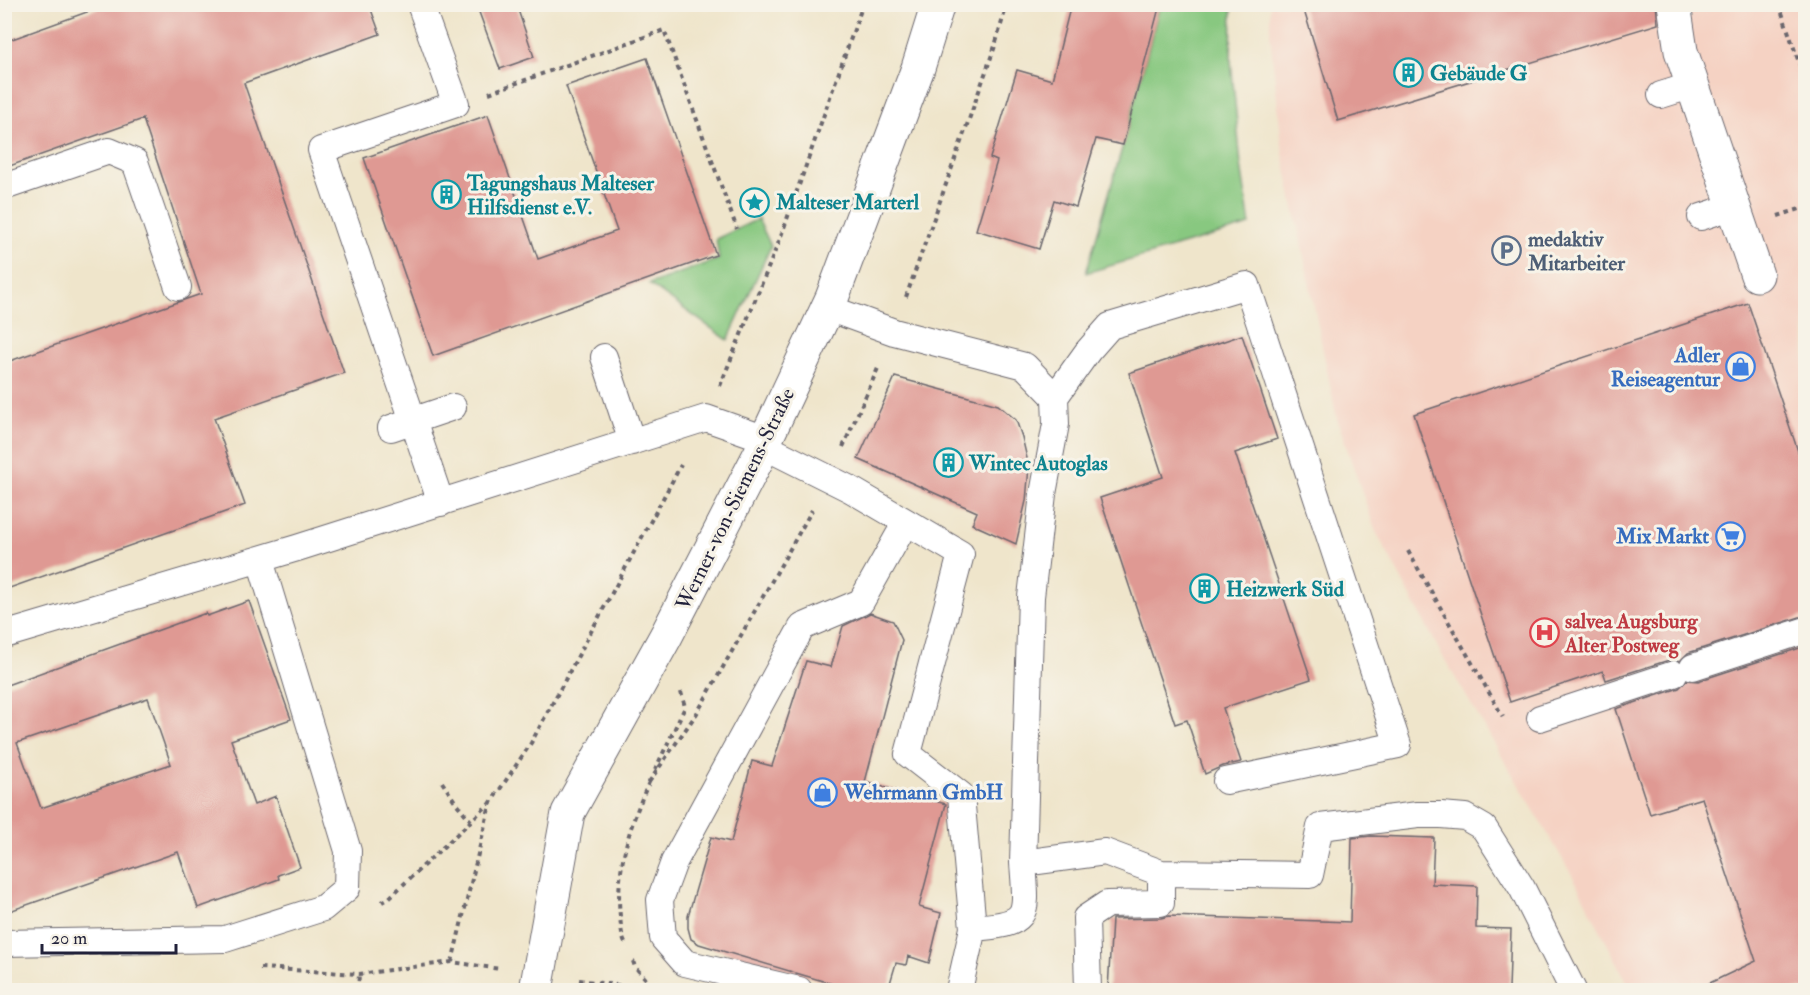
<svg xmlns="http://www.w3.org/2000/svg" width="1810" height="995" font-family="'IM FELL Double Pica',serif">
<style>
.built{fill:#f5d2c3}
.green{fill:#88c880;stroke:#55755e;stroke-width:1.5}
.building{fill:#df9993;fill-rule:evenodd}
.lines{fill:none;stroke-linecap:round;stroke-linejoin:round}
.service-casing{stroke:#6a666d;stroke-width:28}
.minor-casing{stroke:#6a666d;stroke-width:35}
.tertiary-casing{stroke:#6a666d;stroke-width:35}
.path{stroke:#6a666d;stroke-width:4;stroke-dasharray:4.5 4.5;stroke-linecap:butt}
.service{stroke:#fff;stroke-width:26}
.minor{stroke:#fff;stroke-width:33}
.tertiary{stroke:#fff;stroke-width:33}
.tram{stroke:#22223b;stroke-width:1.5}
.labels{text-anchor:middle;stroke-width:6;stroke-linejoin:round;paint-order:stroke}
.culture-label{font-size:21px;font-weight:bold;fill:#0d838f;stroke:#f7f3e8;text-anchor:start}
.service-label{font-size:21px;font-weight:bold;fill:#4e5e75;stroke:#f7f3e8;text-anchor:start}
.shop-label{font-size:21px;font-weight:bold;fill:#366cbe;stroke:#f7f3e8;text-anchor:end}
.street-label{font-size:21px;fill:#22223b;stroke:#f7f3e8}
.health-label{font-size:21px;font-weight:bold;fill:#be3a42;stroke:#f7f3e8;text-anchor:start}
</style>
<rect width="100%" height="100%" fill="#f7f3e8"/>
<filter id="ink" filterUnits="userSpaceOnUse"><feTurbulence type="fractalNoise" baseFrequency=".0167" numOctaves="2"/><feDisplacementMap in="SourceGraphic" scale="12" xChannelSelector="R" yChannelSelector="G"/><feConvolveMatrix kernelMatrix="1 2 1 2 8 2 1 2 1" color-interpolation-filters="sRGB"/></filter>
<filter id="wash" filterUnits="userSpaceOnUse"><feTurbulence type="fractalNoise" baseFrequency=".008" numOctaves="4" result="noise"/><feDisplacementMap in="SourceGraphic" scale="24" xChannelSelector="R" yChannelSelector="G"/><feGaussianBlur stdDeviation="1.35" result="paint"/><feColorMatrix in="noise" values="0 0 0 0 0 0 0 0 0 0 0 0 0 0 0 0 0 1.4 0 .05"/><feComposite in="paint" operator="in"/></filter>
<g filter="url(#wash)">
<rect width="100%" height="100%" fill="#efe5cb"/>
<path class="built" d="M1270,5H1805V990H1631L1572,875L1442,655L1375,530L1337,419L1283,154L1270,34Z"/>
<path class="green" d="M1160,5H1232L1231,61L1241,165L1250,225L1086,273L1123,145Z
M758,219L771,246L728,340L649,284L719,259L716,239Z"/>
<g id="blocks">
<path class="building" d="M109,4H369L380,34L244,83L344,373L214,418L245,505L4,590V363L201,294L143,119L4,168V42Z
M476,4H516L534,57L500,69Z
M1071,4H1160L1123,145L1096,139L1076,207L1054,200L1039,249L976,230L997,161L990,158L1017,70L1052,80Z
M1302,4H1656L1658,24L1338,121Z
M647,58L716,255L433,356L364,158L488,115L538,259L617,231L566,86Z
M1748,303L1806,475V615L1688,653L1680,661L1669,660L1606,680L1603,671L1510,702L1414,414Z
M1242,335L1277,439L1235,453L1311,679L1223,708L1241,762L1223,766L1205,774L1187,720L1175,724L1100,498L1163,477L1129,373Z
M895,377L998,405L1016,420L1022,437L1029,467L1026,501L1016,544L972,524L977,512L858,459Z
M249,601L291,719L231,740L254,805L276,796L300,867L278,875L279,879L198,908L178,852L4,913V686L206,613L207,616ZM148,698L171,764L41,808L17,743Z
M870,613L893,621L902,640L865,782L946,804L919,907L941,913L929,963L908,956L906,965L896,963L888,990H853L699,944L691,939L688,928V916L711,837L731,842L752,761L772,766L806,661L831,667L843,626Z
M1806,646V990H1695L1756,961L1702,798L1650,814L1616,709L1679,688L1687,680L1698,681Z
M1371,836L1434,838L1432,884L1477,886L1476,928L1511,929L1509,990H1108L1112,919L1161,918L1169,916L1350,922L1352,838Z"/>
</g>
</g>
<g filter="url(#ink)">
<use href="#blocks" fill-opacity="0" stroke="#6a666d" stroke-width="1.5"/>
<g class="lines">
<defs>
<path id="service" d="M420,4L456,104L321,150L441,503
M1661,95L1693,85
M4,187L109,151L135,162L178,287
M1701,217L1734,206
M828,308L894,332L1025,366L1055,397L1056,424L1043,494L1031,597L1023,863C1027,916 1031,924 973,928
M604,357L632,442
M1055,397L1088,351L1110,326L1247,285L1398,745L1226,781
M391,428L453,407
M764,446L850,489L961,554L908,754L961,795L973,928L959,990
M4,635L297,548L706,418L766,439
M1693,667L1806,630
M1540,718L1674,674
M1023,863L1105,852L1161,873L1310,875L1320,827L1418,815H1441L1465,817L1484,828L1522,888L1573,990
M4,943L225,939L323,908L347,888L348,851L260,560
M799,990L685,963L663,938L660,900L674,862L802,627L861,602L906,522
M1088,990L1086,918L1107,904L1161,903V873"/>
<path id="minor" d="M1674,4L1681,51L1757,275"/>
<path id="tertiary" d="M536,990L568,813L666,636L764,446L766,439L832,298L918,68L938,4"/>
</defs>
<use href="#service" class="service-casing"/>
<use href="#minor" class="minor-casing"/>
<use href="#tertiary" class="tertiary-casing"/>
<path class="path" d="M1779,4L1806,83
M489,93L664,30L737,229
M1778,216L1806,207
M906,297L995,46L1007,4
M720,386L780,239L863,4
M843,447L879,366
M1408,551L1503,717
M655,770L685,707L681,692
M442,782L456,803L471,821
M649,782L697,713L812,510
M382,902L389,898L489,804
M625,943C621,935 621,925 620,916C615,869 631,821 650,780
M633,961L635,967L656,990
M452,962L490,804L531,743L681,465
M260,968L359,974L452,962L500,969
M579,980L654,990
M358,990L359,974"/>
<use href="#service" class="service"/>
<use href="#minor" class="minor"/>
<use href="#tertiary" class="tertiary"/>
<path class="tram" d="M109,990H196"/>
</g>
</g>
<defs>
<symbol id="building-ring" viewBox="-11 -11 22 22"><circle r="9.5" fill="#f7f3e8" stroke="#0f9aa8" stroke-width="1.5"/><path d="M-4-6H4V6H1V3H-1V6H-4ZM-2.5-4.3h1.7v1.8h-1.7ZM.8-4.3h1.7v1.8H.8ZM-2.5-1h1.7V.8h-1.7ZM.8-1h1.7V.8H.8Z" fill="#0f9aa8"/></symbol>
<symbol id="sight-ring" viewBox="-11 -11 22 22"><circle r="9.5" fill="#f7f3e8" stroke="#0f9aa8" stroke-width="1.5"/><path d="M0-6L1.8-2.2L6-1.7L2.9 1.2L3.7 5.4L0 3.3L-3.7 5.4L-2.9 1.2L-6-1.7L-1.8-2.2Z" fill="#0f9aa8"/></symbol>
<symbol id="parking-ring" viewBox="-11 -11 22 22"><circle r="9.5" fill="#f7f3e8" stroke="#5c6f8a" stroke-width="1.5"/><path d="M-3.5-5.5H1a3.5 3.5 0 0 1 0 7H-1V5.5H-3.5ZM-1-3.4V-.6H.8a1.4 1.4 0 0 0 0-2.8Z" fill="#5c6f8a"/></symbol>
<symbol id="shop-ring" viewBox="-11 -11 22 22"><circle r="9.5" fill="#f7f3e8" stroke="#3f7fe0" stroke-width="1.5"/><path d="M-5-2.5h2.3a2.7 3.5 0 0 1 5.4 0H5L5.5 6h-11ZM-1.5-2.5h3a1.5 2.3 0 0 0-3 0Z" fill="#3f7fe0"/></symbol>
<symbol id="supermarket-ring" viewBox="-11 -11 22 22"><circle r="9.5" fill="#f7f3e8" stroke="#3f7fe0" stroke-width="1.5"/><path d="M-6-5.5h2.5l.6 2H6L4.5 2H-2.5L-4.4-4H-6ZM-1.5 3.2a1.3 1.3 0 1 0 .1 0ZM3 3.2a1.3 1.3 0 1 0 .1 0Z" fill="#3f7fe0"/></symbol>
<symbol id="hospital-ring" viewBox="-11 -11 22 22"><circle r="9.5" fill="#f7f3e8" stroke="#e0444e" stroke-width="1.5"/><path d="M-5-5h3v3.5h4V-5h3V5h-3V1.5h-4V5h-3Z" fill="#e0444e"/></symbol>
</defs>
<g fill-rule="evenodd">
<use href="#building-ring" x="1392" y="56" width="33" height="33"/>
<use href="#building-ring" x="430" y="178" width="33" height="33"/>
<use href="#sight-ring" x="738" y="186" width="33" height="33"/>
<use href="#parking-ring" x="1490" y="234" width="33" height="33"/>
<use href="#shop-ring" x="1724" y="350" width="33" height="33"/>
<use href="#building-ring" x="932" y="446" width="33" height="33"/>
<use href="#supermarket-ring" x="1714" y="520" width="33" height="33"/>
<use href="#building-ring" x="1188" y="572" width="33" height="33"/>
<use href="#hospital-ring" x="1528" y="616" width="33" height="33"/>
<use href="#shop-ring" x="806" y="776" width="33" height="33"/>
</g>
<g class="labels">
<g class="culture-label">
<text x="1430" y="80">Gebäude G</text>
<text x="467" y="190">Tagungshaus Malteser<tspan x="467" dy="24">Hilfsdienst e.V.</tspan></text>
<text x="776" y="209">Malteser Marterl</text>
<text x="969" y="470">Wintec Autoglas</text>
<text x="1226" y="596">Heizwerk Süd</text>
</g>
<g class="service-label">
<text x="1528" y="246">medaktiv<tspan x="1528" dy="24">Mitarbeiter</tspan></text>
</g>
<g class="shop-label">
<text x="1720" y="362">Adler<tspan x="1720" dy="24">Reiseagentur</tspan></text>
<text x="1709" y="543">Mix Markt</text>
<text x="844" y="799" text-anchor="start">Wehrmann GmbH</text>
</g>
<g class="street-label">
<text transform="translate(735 499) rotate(-64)" y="7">Werner-von-Siemens-Straße</text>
</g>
<g class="health-label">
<text x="1565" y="628">salvea Augsburg<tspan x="1565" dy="24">Alter Postweg</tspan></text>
</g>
</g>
<rect width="1810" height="995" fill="none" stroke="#f7f3e8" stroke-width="24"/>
<path d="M42 944v9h134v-9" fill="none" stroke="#22223b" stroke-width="3"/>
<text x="51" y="944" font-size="18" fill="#22223b" stroke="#f7f3e8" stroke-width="4.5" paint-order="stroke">20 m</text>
</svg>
